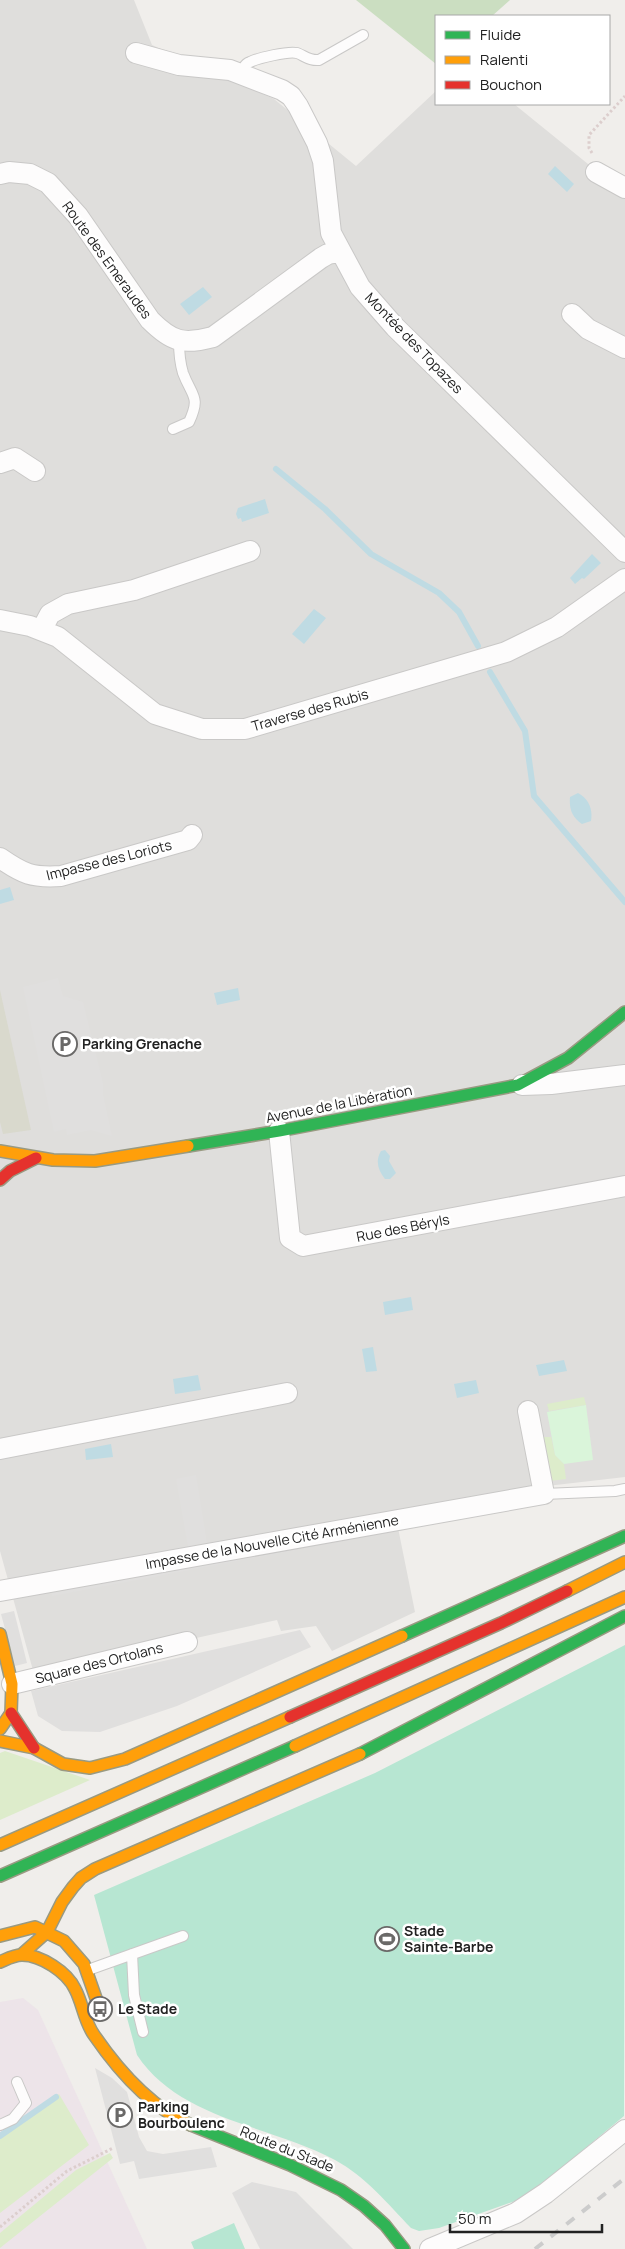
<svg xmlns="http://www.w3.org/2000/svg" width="625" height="2249" font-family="Manrope,sans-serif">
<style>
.residential{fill:#dfdedc}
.industrial{fill:#ede4e9}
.construction{fill:#d9d9cd}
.grass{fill:#ddeccb}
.forest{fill:#cbdec1}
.park{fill:#daf5da}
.pitch{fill:#b7e6d2}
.parking{fill:#e0dfde}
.water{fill:#bfdbe3}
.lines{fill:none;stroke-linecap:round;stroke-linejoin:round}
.stream{stroke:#bfdbe3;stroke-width:6}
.lane-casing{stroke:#c9c8c7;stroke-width:12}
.street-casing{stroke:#c9c8c7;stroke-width:22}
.fast-casing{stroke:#999a82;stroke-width:14}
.slow-casing{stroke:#999a82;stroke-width:14}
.jam-casing{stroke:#999a82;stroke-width:14}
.path{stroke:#dccecd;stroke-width:3;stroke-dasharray:2.5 2.5;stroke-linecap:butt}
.lane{stroke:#fdfcfc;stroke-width:10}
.street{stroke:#fdfcfc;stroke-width:20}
.fast{stroke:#30b455;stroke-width:11}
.slow{stroke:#ff9f0a;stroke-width:11}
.jam{stroke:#e5322d;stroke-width:11}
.rail{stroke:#ccc;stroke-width:4;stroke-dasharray:10 10;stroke-linecap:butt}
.labels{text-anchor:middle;stroke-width:5;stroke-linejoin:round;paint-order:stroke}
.street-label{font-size:14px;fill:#222;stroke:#fff}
.poi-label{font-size:14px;font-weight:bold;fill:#222;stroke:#fff;text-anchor:start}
</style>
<rect width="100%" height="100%" fill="#f0eeeb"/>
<path class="residential" d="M0,0H134L152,45L274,99L356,166L436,91V104H514L625,194V1477L547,1486L396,1518L415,1612L332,1651L316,1626L281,1631L277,1620L34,1674L0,1551Z"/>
<path class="industrial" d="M23,1998L38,2010L147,2249H0V2002Z"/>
<path class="construction" d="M0,990L31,1130L3,1134L0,1122Z"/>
<path class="grass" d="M584,1397L586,1405L549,1411L547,1404Z
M542,1437H551L555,1455L564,1464L566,1479L550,1481Z
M5,1751L90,1780L0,1820V1753Z
M59,2094L89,2145L0,2213V2136Z
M110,2153L113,2158L0,2248V2233L76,2170Z"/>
<path class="forest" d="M356,0H510L492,16H436V64Z"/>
<path class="park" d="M586,1405L593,1460L564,1464L555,1455L547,1412Z"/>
<path class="pitch" d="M625,1645L624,2116L541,2185L515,2201L439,2228L419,2231L411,2228C388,2204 365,2176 335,2160C270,2125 180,2120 137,2055L94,1895L375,1773Z
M234,2223L245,2249H194L191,2242Z"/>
<path class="parking" d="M58,978L63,996L83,1002L103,1083V1094L112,1136L91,1130L67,1135L66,1129L54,1132L23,987Z
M196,1475L207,1543L188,1547L176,1479Z
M530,1506L52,1596L51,1589Z
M14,1611L27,1663L15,1666L1,1614Z
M300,1630L311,1647L177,1706L100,1732L62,1731L38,1716L31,1691Z
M95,2068L112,2078L127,2092L139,2137L147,2151L163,2154L211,2147L217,2167L139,2179L134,2161L120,2164Z
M252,2182L296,2192L353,2249H260L232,2193Z"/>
<path class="water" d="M555,166L574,184L567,192L548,174Z
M203,287L212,297L189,315L180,304Z
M265,499L269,513L242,522L241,518L238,519L236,514L238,508Z
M592,554L601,563L584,579L582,578L575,584L570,578Z
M314,609L326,618L304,644L292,634Z
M578,793C589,799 593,809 591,821L582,824C572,817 569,809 570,797Z
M10,887L14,900L0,904V890Z
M238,988L240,1000L217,1005L214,993Z
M385,1150L390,1156L389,1161L396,1173L390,1179H385C378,1170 375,1161 381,1151Z
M411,1297L413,1310L385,1315L383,1302Z
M373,1347L377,1371L366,1372L362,1349Z
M564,1360L567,1371L539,1376L536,1365Z
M198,1375L201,1390L175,1394L173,1379Z
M476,1380L479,1393L457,1398L454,1384Z
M111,1444L113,1457L86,1460L85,1449Z"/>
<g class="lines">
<path class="stream" d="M276,469L325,509L371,554L439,593L459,612L478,646
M490,672L525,731L534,796L625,902
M0,2136L56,2097"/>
<defs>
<path id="lane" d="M242,75C243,69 244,64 250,62C258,58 288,51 297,53C305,56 309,61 319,60L363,35
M173,429L189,422C201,396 192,397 183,373C180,363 179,353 179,341
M544,1494L615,1491L625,1489
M132,1954L134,1995L143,2032
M88,1970L183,1936
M0,2125L13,2119L26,2103L17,2082"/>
<path id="street" d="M136,53L179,65L230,70L282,90L291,96L298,106L317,143L323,161L331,233L360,287L395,327L625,552
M596,172L625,188
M0,174L9,172L30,174L48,183L78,216L150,320C172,342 183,345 213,337L321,258L328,254L340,252
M572,314L588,329L625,348
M0,463L15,458L35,471
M0,620L30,626L58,637L155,714L202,729H245L506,652L557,627L625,579
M42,629L50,614L68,604L134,590L250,551
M0,858C23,874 32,878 61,876L188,840L192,835
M522,1085L551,1084L625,1075
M279,1131L290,1238L303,1246L625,1186
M0,1449L287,1393
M0,1591L544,1494L528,1411
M12,1684L187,1642
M430,2249L516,2213L546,2193L625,2130"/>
<path id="fast" d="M188,1146L279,1131L518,1085L568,1058L625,1012
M402,1636L625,1536
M360,1754L625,1616
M0,1876L295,1746
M191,2125L290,2165L341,2190L364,2206L385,2225L404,2249"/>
<path id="slow" d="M0,1151L53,1160L95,1161L188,1146
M567,1591L625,1562
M0,1634L12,1684L11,1713L0,1729
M0,1741L34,1748L63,1764L90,1768L125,1759L402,1636
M295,1746L625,1597
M0,1845L290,1717
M0,1936L35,1927L64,1941L84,1964L98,2004
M21,1955L47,1932L62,1902L73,1887L81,1878L95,1869L360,1754
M0,1962C7,1959 14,1955 22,1955C41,1955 67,1972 75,1989C83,2004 84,2021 94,2035C118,2070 152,2108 191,2125"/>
<path id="jam" d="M0,1180L10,1171L36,1158
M11,1713L34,1748
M290,1717L501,1623L567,1591"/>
</defs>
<use href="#lane" class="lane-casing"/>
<use href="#street" class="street-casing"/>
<use href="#fast" class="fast-casing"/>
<use href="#slow" class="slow-casing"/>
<use href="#jam" class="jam-casing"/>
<path class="path" d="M592,153L589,148V135L625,96
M0,2227L67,2171L113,2148"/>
<use href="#lane" class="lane"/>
<use href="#street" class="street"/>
<use href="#fast" class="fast"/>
<use href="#slow" class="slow"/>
<use href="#jam" class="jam"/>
<path class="rail" d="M535,2249L625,2178"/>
</g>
<defs>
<symbol id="parking-ring" viewBox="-11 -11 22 22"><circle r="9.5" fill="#fff" stroke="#6a6968" stroke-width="1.5"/><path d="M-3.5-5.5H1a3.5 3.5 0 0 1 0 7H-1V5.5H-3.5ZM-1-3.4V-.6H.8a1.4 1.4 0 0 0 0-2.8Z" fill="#6a6968"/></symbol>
<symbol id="stadium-ring" viewBox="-11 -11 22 22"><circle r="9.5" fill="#fff" stroke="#6a6968" stroke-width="1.5"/><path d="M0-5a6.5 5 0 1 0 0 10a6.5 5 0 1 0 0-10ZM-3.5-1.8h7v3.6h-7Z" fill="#6a6968"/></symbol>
<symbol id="bus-ring" viewBox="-11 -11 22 22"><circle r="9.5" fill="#fff" stroke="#6a6968" stroke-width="1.5"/><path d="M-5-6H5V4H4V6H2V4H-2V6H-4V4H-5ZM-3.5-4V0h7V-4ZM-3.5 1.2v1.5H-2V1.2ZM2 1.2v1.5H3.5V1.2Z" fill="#6a6968"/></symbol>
</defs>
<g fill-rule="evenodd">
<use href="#parking-ring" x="51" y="1030" width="28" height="28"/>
<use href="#stadium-ring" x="373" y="1925" width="28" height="28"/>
<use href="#bus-ring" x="86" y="1995" width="28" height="28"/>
<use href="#parking-ring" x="106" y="2101" width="28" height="28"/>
</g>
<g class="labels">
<g class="street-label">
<text transform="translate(107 260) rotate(54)" y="5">Route des Emeraudes</text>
<text transform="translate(414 343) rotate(46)" y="5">Montée des Topazes</text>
<text transform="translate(310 710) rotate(-16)" y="5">Traverse des Rubis</text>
<text transform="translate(109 860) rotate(-14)" y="5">Impasse des Loriots</text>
<text transform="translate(339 1104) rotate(-11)" y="5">Avenue de la Libération</text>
<text transform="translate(403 1228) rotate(-11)" y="5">Rue des Béryls</text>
<text transform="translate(272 1542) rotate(-10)" y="5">Impasse de la Nouvelle Cité Arménienne</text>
<text transform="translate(99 1663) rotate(-14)" y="5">Square des Ortolans</text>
<text transform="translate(287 2149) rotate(22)" y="5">Route du Stade</text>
</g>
<g class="poi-label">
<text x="82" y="1049">Parking Grenache</text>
<text x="404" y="1936">Stade<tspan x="404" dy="16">Sainte-Barbe</tspan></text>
<text x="118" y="2014">Le Stade</text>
<text x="138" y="2112">Parking<tspan x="138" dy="16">Bourboulenc</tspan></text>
</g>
</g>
<rect x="435" y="15" width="175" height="90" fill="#ffffff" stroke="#a7a7a7"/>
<rect x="445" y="31" width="25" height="8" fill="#30b455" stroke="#a7a7a7"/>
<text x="480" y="40" font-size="15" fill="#222222">Fluide</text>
<rect x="445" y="56" width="25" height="8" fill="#ff9f0a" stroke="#a7a7a7"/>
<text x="480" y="65" font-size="15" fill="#222222">Ralenti</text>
<rect x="445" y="81" width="25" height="8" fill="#e5322d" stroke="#a7a7a7"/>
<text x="480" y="90" font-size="15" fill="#222222">Bouchon</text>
<path d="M450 2224v8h152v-8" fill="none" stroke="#222222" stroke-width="2.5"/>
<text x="458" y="2224" font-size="15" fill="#222222" stroke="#ffffff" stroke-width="4" paint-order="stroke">50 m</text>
</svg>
